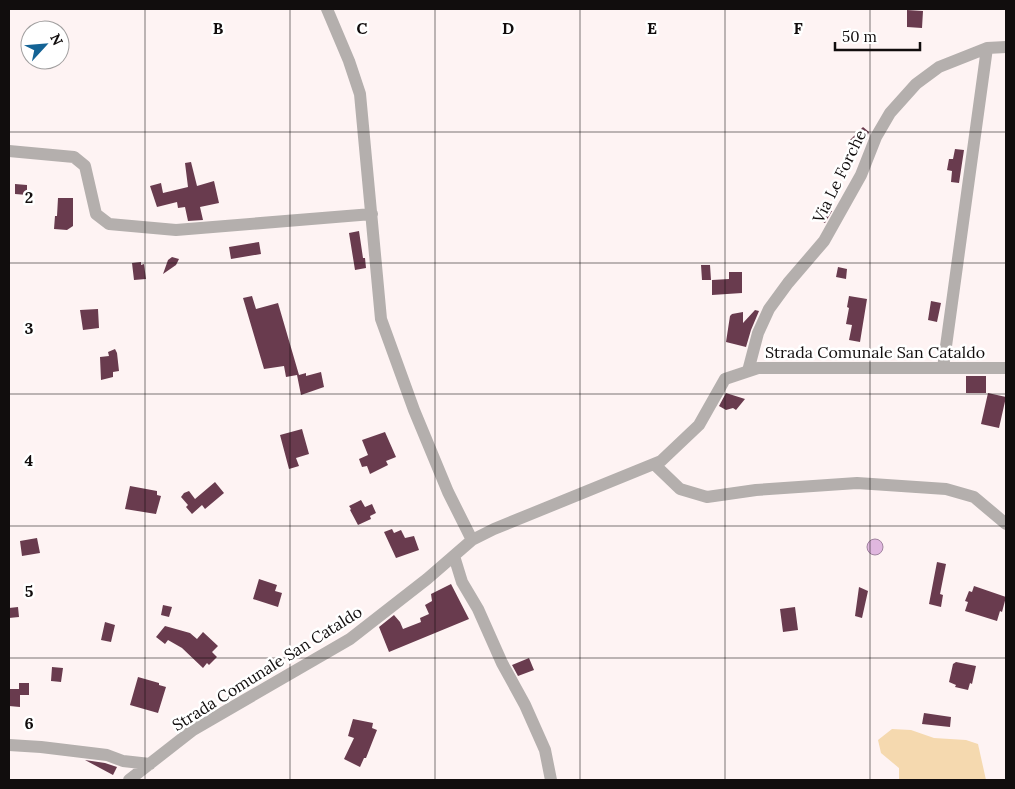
<svg xmlns="http://www.w3.org/2000/svg" width="1015" height="789" font-family="Lora,serif">
<style>
.green{fill:#f5d9af}
.water{fill:#e0b7df;stroke:#a284a0}
.building{fill:#693b4e}
.lines{fill:none;stroke-linecap:round;stroke-linejoin:round}
.minor{stroke:#b4afad;stroke-width:12}
.grid{fill:none;stroke:#110d0d;stroke-width:1;stroke-opacity:0.55}
.labels{text-anchor:middle;stroke-width:5;stroke-linejoin:round;paint-order:stroke}
.street-label{font-size:16px;fill:#110d0d;stroke:#fff}
.grid-label{font-size:16px;text-anchor:middle;font-weight:bold;fill:#110d0d;stroke:#fff;stroke-width:5;stroke-linejoin:round;paint-order:stroke}
</style>
<rect width="100%" height="100%" fill="#fef3f3"/>
<path class="green" d="M892,729L911,730L934,738L966,740L978,744L986,780H899V768L881,753L878,740Z"/>
<path class="water" d="M867 547a8 8 0 1 1 16 0a8 8 0 1 1-16 0Z"/>
<path class="building" d="M907,10L923,11L922,28L907,27Z
M863,127L869,132L866,140L847,143Z
M955,149L964,150L959,183L951,182L952,171L947,170L949,159H953Z
M191,162L197,186L214,181L219,203L200,207L203,220L188,221L185,207L178,208L177,202L157,207L150,186L161,183L163,193L188,187L185,163Z
M15,184L27,185V195L15,194Z
M58,198H73V226L67,230L54,229L55,216H57Z
M821,206L832,211L825,223L815,217Z
M359,231L363,258H365L366,268L355,270L349,233Z
M259,242L261,254L231,259L229,247Z
M172,257L179,259L176,265L163,274L168,260Z
M141,262V265L144,264L146,279L134,280L132,263Z
M701,265H710L711,280H702Z
M838,267L847,269L846,279L836,277Z
M729,272H742V293L712,295V280L729,279Z
M252,296L256,309L278,303L299,375L306,373V376L321,372L324,387L301,395L297,375L286,377L284,366L264,369L243,298Z
M849,296L867,299L860,342L849,340L852,325L846,324L849,308L847,307Z
M931,301L941,303L937,322L928,320Z
M98,309L99,328L83,330L80,310Z
M755,310L759,311L751,330L746,347L726,342L730,316L732,314L743,312V323Z
M115,349L117,353L119,371L113,372V377L101,380L100,357L109,356L108,352Z
M966,376H986V393H966Z
M726,393L745,399L736,410L733,408L726,410L719,406Z
M988,393L1006,397L999,428L981,424Z
M302,429L309,454L296,458L299,466L289,469L280,435Z
M385,432L396,457L386,461L388,465L370,474L367,466L362,467L359,459L368,455L362,440Z
M215,482L224,493L205,509L202,505L192,514L186,507L188,505L181,497L184,493L189,491L195,499Z
M130,486L157,491V495L161,496L156,514L125,509Z
M361,500L365,507L372,504L376,513L370,516L371,519L358,525L350,510L351,509L349,506Z
M392,529L394,533L401,530L405,538L414,536L419,550L396,558L384,532Z
M37,538L40,553L22,556L20,541Z
M937,562L946,564L940,594L943,595L941,607L929,604Z
M259,579L277,585L275,591L282,593L278,607L253,599Z
M451,584L469,619L389,652L379,627L394,615L400,622L403,629L421,622L420,618L429,614L425,605L432,601L431,594Z
M974,586L1006,597L1002,612L1000,611L997,621L965,611L968,602L965,601L969,591L972,592Z
M859,587L868,591L862,618L855,616Z
M163,605L172,607L169,617L161,615Z
M18,607L19,617L9,618V608Z
M795,607L798,630L783,632L780,609Z
M105,622L115,625L111,642L101,640Z
M165,626L190,633L197,639L203,632L218,646L212,652L217,657L209,665L207,663L203,668L182,648L168,640L165,644L156,637Z
M529,658L534,670L518,676L512,665Z
M956,662L976,666L972,684L970,683L968,690L955,687L956,685L949,682L953,664Z
M52,667L63,668L61,682L51,681Z
M138,677L159,683V685L166,687L158,713L130,705Z
M19,683H29V695H20V707L9,706V689H19Z
M924,713L951,717L950,727L922,724Z
M353,719L373,723L372,728L377,730L366,758H364L360,767L344,759L354,738L348,736Z
M85,760L105,763L117,767L113,775Z"/>
<g class="lines">
<path class="minor" d="M327,9L349,61L360,94L381,319L414,410L448,492L472,540
M9,151L74,157L85,166L96,214L109,224L176,230L372,214
M943,368L987,48
M748,371L758,333L769,309L788,283L824,241L861,175L876,137L890,113L916,84L939,67L987,48L1006,47
M654,464L680,489L707,497L756,490L857,483L946,489L974,497L1006,524
M454,556L462,582L478,609L502,663L525,705L545,750L551,780
M9,745L41,747L107,755L123,761L150,764
M129,780L193,730L350,639L427,579L472,540L494,529L661,461L699,425L725,379L758,368H1006"/>
</g>
<path class="grid" d="M145,9V780M290,9V780M435,9V780M580,9V780M725,9V780M870,9V780M9,132H1006M9,263H1006M9,394H1006M9,526H1006M9,658H1006"/>
<g class="labels">
<g class="street-label">
<text transform="translate(839 176) rotate(-64)" y="6">Via Le Forche</text>
<text x="875" y="358">Strada Comunale San Cataldo</text>
<text transform="translate(267 668) rotate(-32)" y="6">Strada Comunale San Cataldo</text>
</g>
</g>
<g class="grid-label">
<text x="218" y="34">B</text>
<text x="362" y="34">C</text>
<text x="508" y="34">D</text>
<text x="652" y="34">E</text>
<text x="798" y="34">F</text>
<text x="29" y="203">2</text>
<text x="29" y="334">3</text>
<text x="29" y="466">4</text>
<text x="29" y="597">5</text>
<text x="29" y="729">6</text>
</g>
<rect width="1015" height="789" fill="none" stroke="#110d0d" stroke-width="20"/>
<g transform="translate(45 45) rotate(64)"><circle r="24" fill="#ffffff" stroke="#a09e9e"/>
<path d="M0-4L9 19L0 12L-9 19Z" fill="#146395"/>
<text y="-8" font-size="14" font-weight="bold" text-anchor="middle" fill="#110d0d">N</text>
</g>
<path d="M835 42v8h85v-8" fill="none" stroke="#110d0d" stroke-width="2.5"/>
<text x="842" y="42" font-size="15" fill="#110d0d" stroke="#ffffff" stroke-width="4" paint-order="stroke">50 m</text>
</svg>
